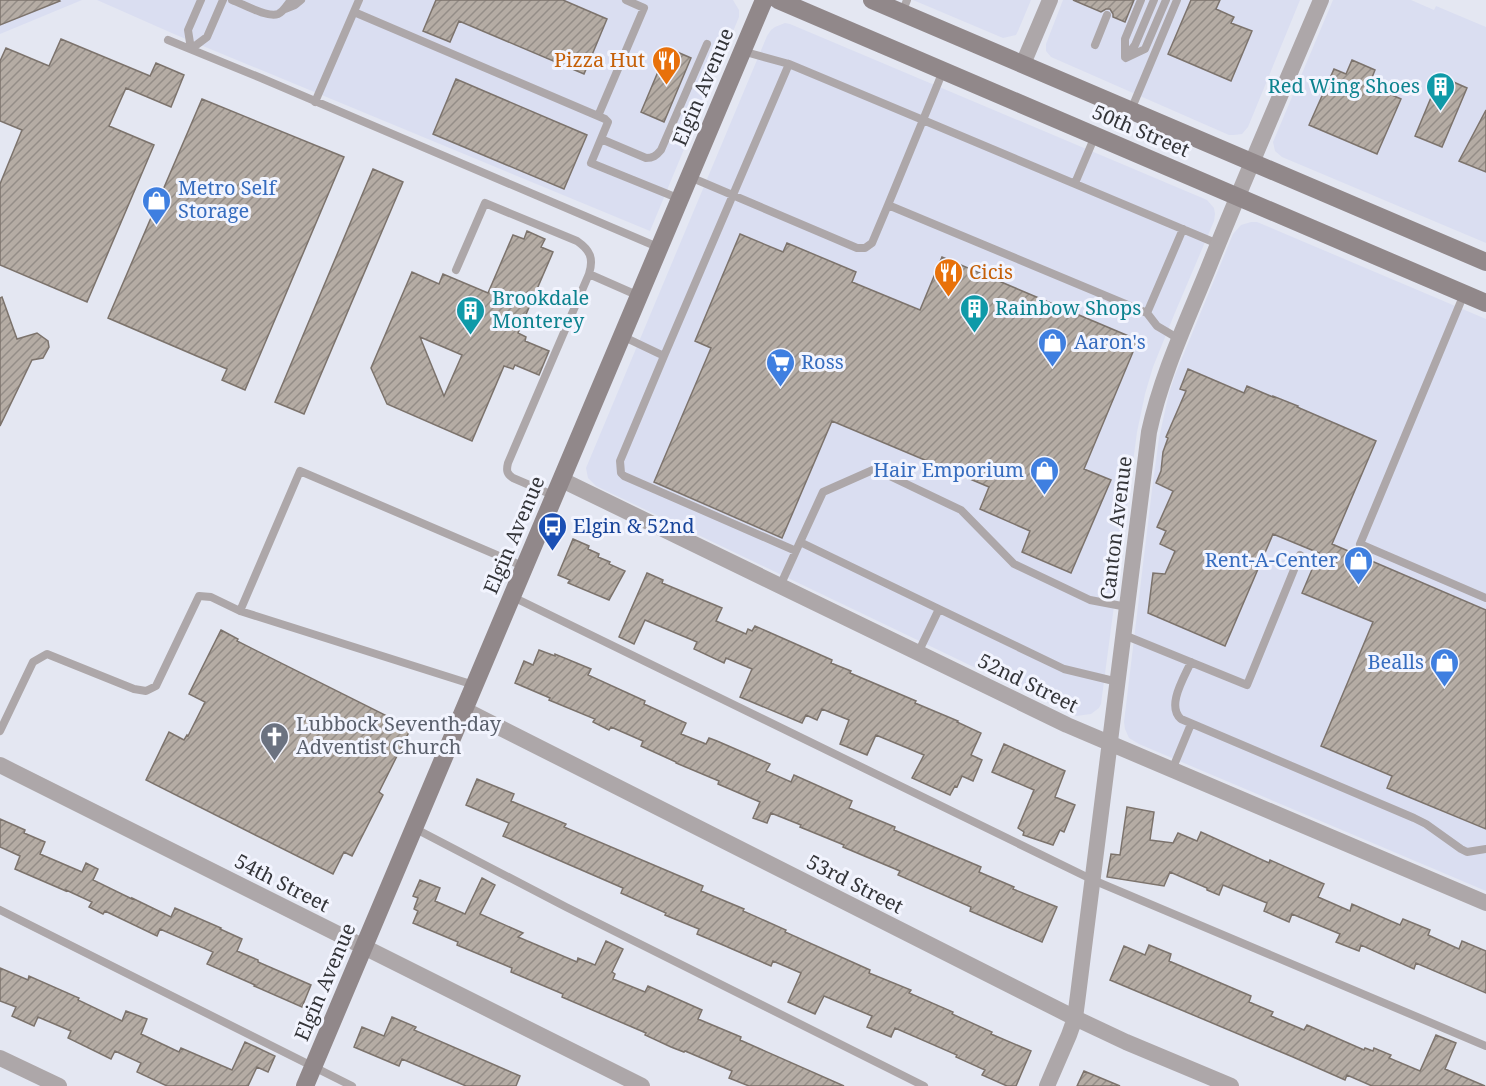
<svg xmlns="http://www.w3.org/2000/svg" width="1486" height="1086" font-family="'Noto Serif',serif">
<style>
.built{fill:#dadef1}
.building{fill:url(#building-hatch);stroke:#7c736c;stroke-width:1.5;fill-rule:evenodd}
.lines{fill:none;stroke-linecap:round;stroke-linejoin:round}
.lane{stroke:#ada7a9;stroke-width:8}
.street{stroke:#ada7a9;stroke-width:16}
.secondary{stroke:#91888a;stroke-width:18}
.labels{text-anchor:middle;stroke-width:6;stroke-linejoin:round;paint-order:stroke}
.food-label{font-size:20px;fill:#c56008;stroke:#f2f4fe;text-anchor:end}
.culture-label{font-size:20px;fill:#0d838f;stroke:#f2f4fe;text-anchor:start}
.street-label{font-size:20px;fill:#333438;stroke:#f2f4fe}
.shop-label{font-size:20px;fill:#366cbe;stroke:#f2f4fe;text-anchor:start}
.transit-label{font-size:20px;fill:#164399;stroke:#f2f4fe;text-anchor:start}
.worship-label{font-size:20px;fill:#5b616d;stroke:#f2f4fe;text-anchor:start}
</style>
<defs>
<pattern id="building-hatch" width="6" height="6" patternUnits="userSpaceOnUse" patternTransform="scale(1.5)"><rect width="6" height="6" fill="#b5aca4"/><path d="M-1 1l2-2M0 6l6-6M5 7l2-2" fill="none" stroke="#948d87"/></pattern>
</defs>
<rect width="100%" height="100%" fill="#e4e7f2"/>
<path class="built" d="M0,0H82L0,34Z
M97,0H733L739,10V17L650,231L174,34Z
M913,0H1031L1018,31L1016,35L1003,38Z
M1063,0H1300L1248,127L1242,134L1234,135H1229L1051,57L1046,51V44Z
M1333,0H1411L1434,10L1436,6L1486,27V243L1282,157L1275,151L1273,142Z
M785,23L790,24L1200,197L1207,200L1214,208L1215,214L1214,221L1174,315L1153,367L1145,394L1137,432L1101,704L1099,708L1091,714L1076,716L1072,714L596,486L588,478L586,468L767,36L771,30L775,27Z
M1251,222H1257L1486,319V891L1139,744L1129,738L1125,729L1124,722L1152,490L1159,438L1169,393L1175,375L1233,234L1241,225Z"/>
<path class="building" d="M0,0H59L60,1L0,25Z
M436,0H563L607,19L584,74L459,21L450,42L423,31Z
M1073,0H1134L1125,22L1113,17V14L1110,9H1106L1101,12Z
M1191,0H1220L1216,9L1234,17L1231,23L1252,31L1231,81L1168,54Z
M61,39L150,76L156,63L184,75L171,107L126,88L109,126L154,145L87,302L0,265V184L22,130L0,121V61L6,48L49,66Z
M668,48L691,58L664,122L641,112Z
M1352,60L1375,70L1369,85L1401,99L1377,154L1309,125L1334,69L1346,74Z
M1440,76L1467,88L1442,147L1415,136Z
M456,79L587,135L564,189L433,134Z
M202,99L344,157L245,390L222,380L227,369L108,318Z
M1486,110V172L1459,161Z
M373,169L403,182L304,414L275,402Z
M527,231L545,239L541,247L553,252L518,333L526,337L525,341L549,351L539,375L515,365L513,369L504,366L472,441L387,404L371,368L412,272L439,284L443,274L488,293L513,235L524,239ZM420,337L462,355L444,396Z
M740,234L783,252L787,243L856,272L852,282L920,310L942,257L1138,340L1084,469L1111,480L1071,573L1022,552L1030,531L980,509L989,487L832,421L782,538L654,482L711,348L695,341Z
M2,297L17,339L37,333L48,341L49,347L43,358L32,360L0,426V298Z
M1188,369L1244,393L1247,386L1273,397V396L1298,406L1297,407L1376,441L1332,544L1486,610V829L1387,788L1392,776L1321,746L1373,622L1302,593L1319,553L1273,534L1225,646L1148,613L1153,573L1165,574L1175,551L1160,544L1166,531L1157,527L1173,491L1156,483L1161,471L1163,452L1168,438L1166,437L1186,391L1180,389Z
M573,539L589,546L588,549L599,554L598,557L610,562L609,564L625,571L609,600L568,583L570,580L558,575Z
M647,573L663,580L662,583L722,608L716,621L746,634L748,629L752,631L755,626L832,660L831,663L851,671L850,673L916,701L915,703L958,721L957,722L981,733L971,755L982,760L973,781L962,776L957,787L955,786L950,795L912,778L924,755L876,735L867,755L840,744L849,720L822,709L817,720L806,715L802,723L740,697L752,669L726,658L724,663L694,649L697,642L645,620L634,644L619,637Z
M221,630L238,639L237,641L411,728L379,792L383,795L352,856L344,852L333,874L146,780L169,732L184,740L187,735L188,736L205,702L189,694Z
M539,650L555,656V654L591,669L588,675L645,701L644,704L686,723L681,734L706,744L709,738L717,741L770,764L766,771L791,782L794,775L852,801L849,808L895,827L894,830L981,867L979,872L1014,887L1013,889L1057,907L1042,942L970,911L971,907L898,875L900,871L843,847L844,845L800,827L801,825L771,813L767,823L753,818L760,802L718,784L719,781L676,763V762L641,746L643,741L611,727L609,730L593,722L595,719L549,700L550,698L515,683L524,661L533,665Z
M1004,744L1065,771L1055,797L1075,805L1064,832L1060,830L1053,845L1023,835L1024,832L1018,828L1034,790L992,772Z
M477,779L514,794L511,801L566,824L564,827L703,886L701,891L744,909L743,911L786,930L785,932L870,970L869,973L911,990L909,993L953,1012L952,1014L992,1032L991,1034L1031,1051L1016,1086H1007L982,1075L985,1070L956,1057L957,1055L895,1028L891,1037L867,1027L872,1016L824,996L815,1014L788,1002L801,973L773,961L771,966L723,945L697,934L699,929L665,915L666,913L621,893L623,888L503,836L509,823L466,805Z
M1127,807L1154,812L1150,840L1173,843L1178,833L1197,841L1201,832L1269,863L1270,860L1324,884L1318,897L1350,911L1352,904L1400,925L1403,919L1430,930L1428,935L1459,949L1462,941L1486,951V993L1416,963L1414,969L1361,945L1359,951L1336,942L1340,934L1292,914L1289,922L1264,911L1267,903L1223,885L1219,895L1207,890V888L1170,872L1164,886L1107,877L1111,854L1120,855Z
M0,819L25,830L24,833L45,842L40,854L82,872L86,863L98,869L93,880L132,899V898L171,917L175,908L221,928L220,929L242,939L237,951L258,960V962L311,985L302,1007L254,986L255,985L207,964L213,952L160,929L157,936L105,911L103,914L89,907L92,902L66,890V891L15,869L20,856L0,847Z
M482,878L495,885L480,914L523,933L518,937L577,962L578,958L595,965L606,941L623,949L612,972L615,974L613,979L645,992L648,986L702,1010L698,1019L741,1037L740,1040L844,1086H749L729,1078L732,1071L685,1051L684,1052L671,1047L645,1035L646,1033L562,997L563,994L511,972L512,968L457,945L458,942L413,923L418,911L414,909L418,898L413,896L420,880L440,888L435,901L465,914Z
M1149,945L1171,954L1169,961L1251,996L1249,1002L1273,1012L1271,1016L1304,1030L1307,1025L1364,1050L1365,1048L1373,1051L1374,1048L1391,1055L1389,1058L1420,1071L1436,1035L1456,1043L1445,1069L1485,1086H1372L1347,1075L1345,1080L1293,1057L1110,980L1124,946L1145,955Z
M0,968L28,980L29,976L79,998L78,1000L122,1021L126,1011L147,1019L141,1034L179,1052L181,1048L232,1070L245,1042L275,1056L268,1072L257,1067L248,1086H167L137,1072L141,1063L115,1051L111,1059L68,1038L71,1031L38,1017L34,1026L12,1016L16,1007L0,1001Z
M392,1017L416,1027L414,1030L520,1076L516,1086H466L402,1059L399,1066L354,1047L362,1027L384,1036Z
M1084,1071L1120,1086H1077Z"/>
<g class="lines">
<path class="lane" d="M232,0C243,4 267,18 278,14C283,12 287,5 291,0
M285,9L295,5L301,0
M354,12L598,116L644,8L626,0
M902,13L907,0
M168,40L261,78L660,248
M1095,45L1107,15
M191,49L207,37L223,0
M191,49L188,30L201,0
M1125,57V39L1141,0
M1126,57L1135,45L1154,0
M1126,58L1145,49L1166,0
M789,64L923,120L888,205
M943,71L923,120L1218,244
M315,102L359,0
M1131,110L1177,0
M598,116L605,119L608,122L591,163L680,199
M601,139L646,158C653,158 656,156 661,150L707,44
M690,177L857,248H865L872,243L888,205L1147,313L1157,326L1179,339
M1075,183L1095,136
M456,270L485,203L577,241C590,250 594,258 589,274L639,296
M1464,294L1360,544L1486,598
M1147,313L1183,229
M622,336L664,356L789,64L742,51
M664,356L620,461L621,473L624,476L796,551
M555,496L513,478C507,474 506,471 508,463L589,274
M800,542L823,492L875,469L961,510L1014,564L1090,600L1127,607
M780,586L800,542L939,609L918,653
M513,597L1093,880L1486,1046
M939,609L1064,669L1118,682
M240,611L300,471L525,567
M1124,635L1247,685L1300,555
M1191,662C1184,678 1166,706 1181,719L1414,818L1426,824L1461,849L1467,852L1486,849
M0,731L33,662L47,654L134,689L146,691L156,686L199,596L211,597L240,611L474,685
M1172,770L1191,724
M414,828L566,907L924,1086
M0,910L352,1086"/>
<path class="street" d="M1023,64L1050,0
M562,480L1067,725L1486,903
M465,710L1075,1018L1126,1042L1231,1086
M0,765L642,1086
M0,1058L59,1086
M1047,1086L1069,1035L1075,1018L1078,995L1149,432C1161,376 1186,323 1208,269C1244,179 1283,90 1321,0"/>
<path class="secondary" d="M778,0L1486,303
M872,0L1486,262
M305,1086L764,0"/>
</g>
<defs>
<symbol id="restaurant-pin" viewBox="-11 -11 22 30"><path d="M0 17L-7.5 6A9.5 9.5 0 1 1 7.5 6Z" fill="#e8710a" stroke="#f2f4fe"/><path d="M-5-6h1v4h1v-4h1v4h1v-4h1v5L-1.5 .5V6h-2V.5L-5-1ZM5-6V6H3V1.5H1.5Q1.5-4 5-6Z" fill="#fff"/></symbol>
<symbol id="building-pin" viewBox="-11 -11 22 30"><path d="M0 17L-7.5 6A9.5 9.5 0 1 1 7.5 6Z" fill="#0f9aa8" stroke="#f2f4fe"/><path d="M-4-6H4V6H1V3H-1V6H-4ZM-2.5-4.3h1.7v1.8h-1.7ZM.8-4.3h1.7v1.8H.8ZM-2.5-1h1.7V.8h-1.7ZM.8-1h1.7V.8H.8Z" fill="#fff"/></symbol>
<symbol id="shop-pin" viewBox="-11 -11 22 30"><path d="M0 17L-7.5 6A9.5 9.5 0 1 1 7.5 6Z" fill="#3f7fe0" stroke="#f2f4fe"/><path d="M-5-2.5h2.3a2.7 3.5 0 0 1 5.4 0H5L5.5 6h-11ZM-1.5-2.5h3a1.5 2.3 0 0 0-3 0Z" fill="#fff"/></symbol>
<symbol id="supermarket-pin" viewBox="-11 -11 22 30"><path d="M0 17L-7.5 6A9.5 9.5 0 1 1 7.5 6Z" fill="#3f7fe0" stroke="#f2f4fe"/><path d="M-6-5.5h2.5l.6 2H6L4.5 2H-2.5L-4.4-4H-6ZM-1.5 3.2a1.3 1.3 0 1 0 .1 0ZM3 3.2a1.3 1.3 0 1 0 .1 0Z" fill="#fff"/></symbol>
<symbol id="bus-pin" viewBox="-11 -11 22 30"><path d="M0 17L-7.5 6A9.5 9.5 0 1 1 7.5 6Z" fill="#1a4fb4" stroke="#f2f4fe"/><path d="M-5-6H5V4H4V6H2V4H-2V6H-4V4H-5ZM-3.5-4V0h7V-4ZM-3.5 1.2v1.5H-2V1.2ZM2 1.2v1.5H3.5V1.2Z" fill="#fff"/></symbol>
<symbol id="church-pin" viewBox="-11 -11 22 30"><path d="M0 17L-7.5 6A9.5 9.5 0 1 1 7.5 6Z" fill="#6b7280" stroke="#f2f4fe"/><path d="M-1.2-6h2.4v3.5h3.3v2.4h-3.3V6h-2.4V-.1h-3.3v-2.4h3.3Z" fill="#fff"/></symbol>
</defs>
<g fill-rule="evenodd">
<use href="#restaurant-pin" x="650" y="44" width="33" height="45"/>
<use href="#building-pin" x="1424" y="70" width="33" height="45"/>
<use href="#shop-pin" x="140" y="184" width="33" height="45"/>
<use href="#restaurant-pin" x="932" y="256" width="33" height="45"/>
<use href="#building-pin" x="958" y="292" width="33" height="45"/>
<use href="#building-pin" x="454" y="294" width="33" height="45"/>
<use href="#shop-pin" x="1036" y="326" width="33" height="45"/>
<use href="#supermarket-pin" x="764" y="346" width="33" height="45"/>
<use href="#shop-pin" x="1028" y="454" width="33" height="45"/>
<use href="#bus-pin" x="536" y="510" width="33" height="45"/>
<use href="#shop-pin" x="1342" y="544" width="33" height="45"/>
<use href="#shop-pin" x="1428" y="646" width="33" height="45"/>
<use href="#church-pin" x="258" y="720" width="33" height="45"/>
</g>
<g class="labels">
<g class="food-label">
<text x="645" y="67">Pizza Hut</text>
<text x="969" y="279" text-anchor="start">Cicis</text>
</g>
<g class="culture-label">
<text x="1420" y="93" text-anchor="end">Red Wing Shoes</text>
<text x="492" y="305">Brookdale<tspan x="492" dy="23">Monterey</tspan></text>
<text x="995" y="315">Rainbow Shops</text>
</g>
<g class="street-label">
<text transform="translate(703 87) rotate(-67)" y="7">Elgin Avenue</text>
<text transform="translate(1141 131) rotate(23)" y="7">50th Street</text>
<text transform="translate(1116 528) rotate(-83)" y="7">Canton Avenue</text>
<text transform="translate(514 535) rotate(-67)" y="7">Elgin Avenue</text>
<text transform="translate(1028 683) rotate(26)" y="7">52nd Street</text>
<text transform="translate(282 883) rotate(27)" y="7">54th Street</text>
<text transform="translate(855 884) rotate(27)" y="7">53rd Street</text>
<text transform="translate(325 982) rotate(-67)" y="7">Elgin Avenue</text>
</g>
<g class="shop-label">
<text x="178" y="195">Metro Self<tspan x="178" dy="23">Storage</tspan></text>
<text x="1074" y="349">Aaron's</text>
<text x="801" y="369">Ross</text>
<text x="1024" y="477" text-anchor="end">Hair Emporium</text>
<text x="1338" y="567" text-anchor="end">Rent-A-Center</text>
<text x="1424" y="669" text-anchor="end">Bealls</text>
</g>
<g class="transit-label">
<text x="573" y="533">Elgin &amp; 52nd</text>
</g>
<g class="worship-label">
<text x="296" y="731">Lubbock Seventh-day<tspan x="296" dy="23">Adventist Church</tspan></text>
</g>
</g>
</svg>
